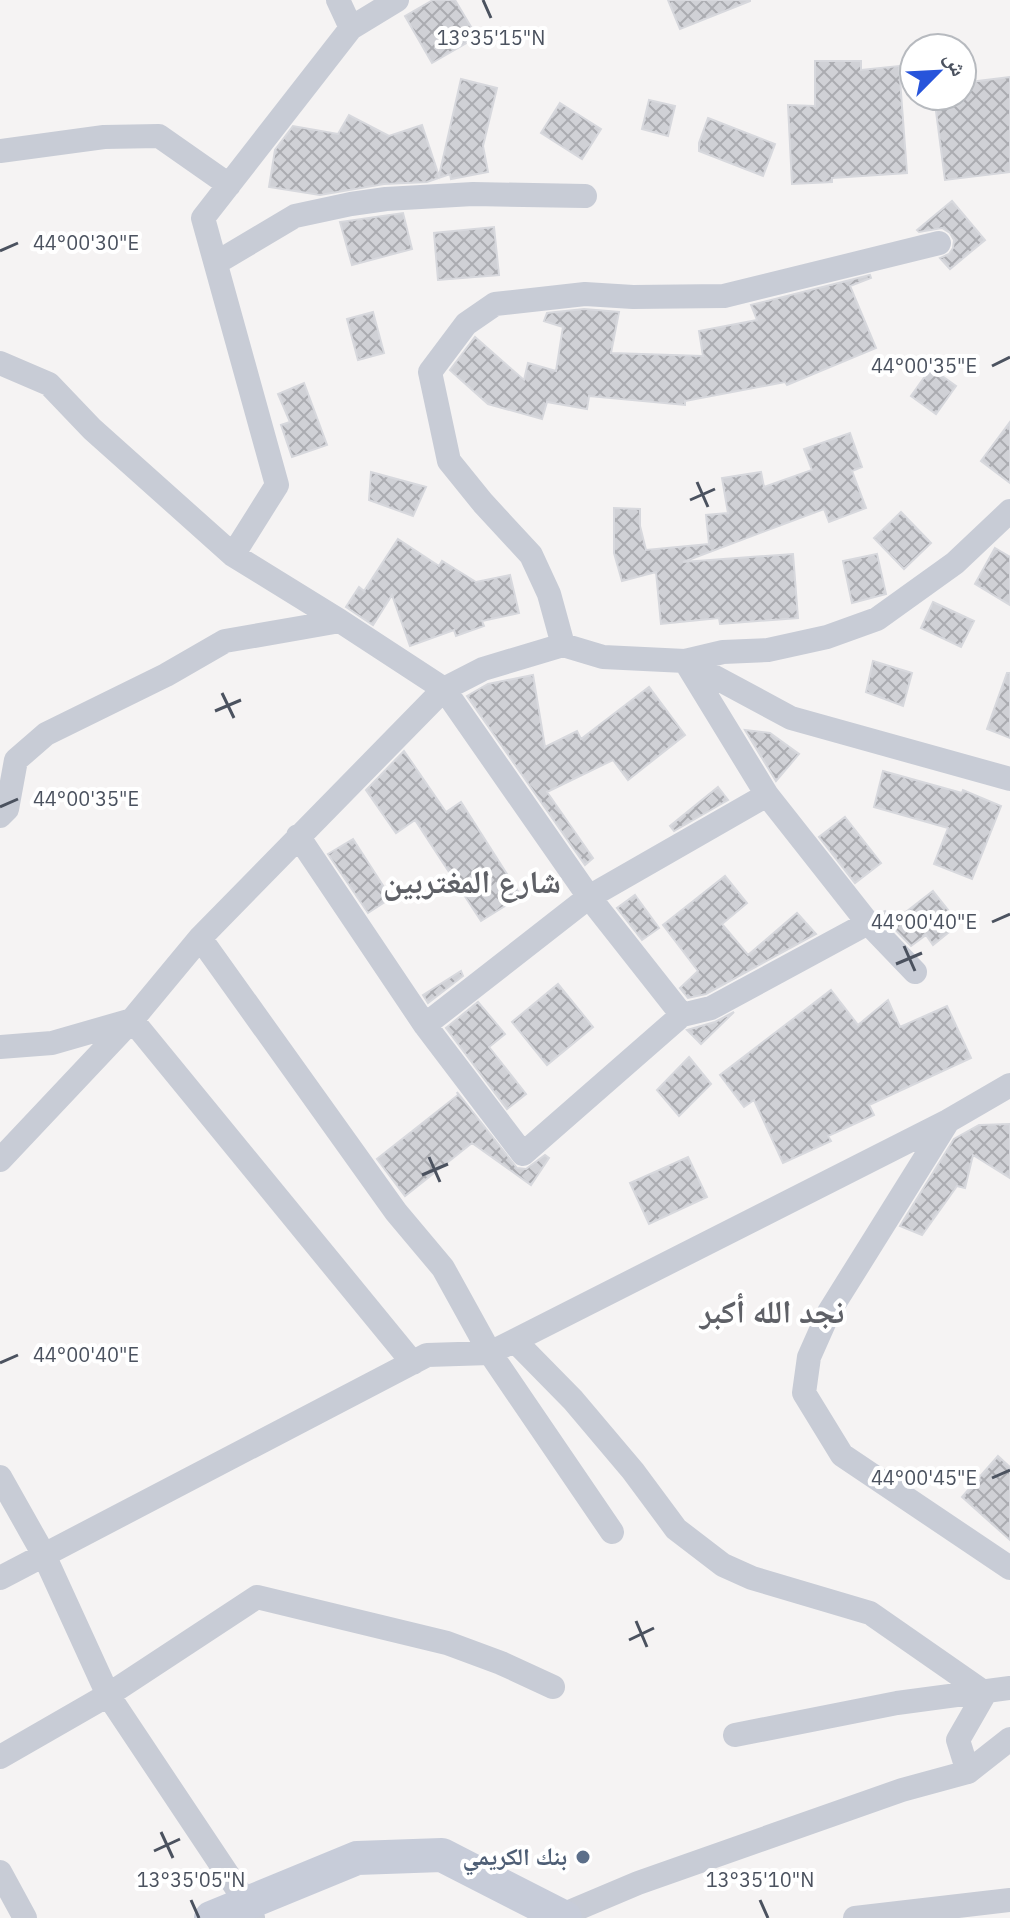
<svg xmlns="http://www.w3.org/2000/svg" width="1010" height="1918" font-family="'IBM Plex Sans','Noto Naskh Arabic',sans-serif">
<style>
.building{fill:url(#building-cross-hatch);stroke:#d7d8dd;stroke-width:2}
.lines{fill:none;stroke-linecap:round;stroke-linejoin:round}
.street{stroke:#c8ccd6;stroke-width:24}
.secondary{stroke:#c7ccd9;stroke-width:34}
.ticks{fill:none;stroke:#4b525f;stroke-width:3}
.service-dot{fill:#5c6f8a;stroke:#fff;stroke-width:3}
.labels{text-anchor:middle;stroke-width:8;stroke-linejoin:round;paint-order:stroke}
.service-label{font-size:24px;font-weight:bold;fill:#4e5e75;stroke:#fff;text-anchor:end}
.district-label{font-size:32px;font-weight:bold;fill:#5f6167;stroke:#fff}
.ticks-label{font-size:20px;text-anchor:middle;fill:#4b525f;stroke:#fff;stroke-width:8;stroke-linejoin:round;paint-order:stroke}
</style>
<defs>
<pattern id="building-cross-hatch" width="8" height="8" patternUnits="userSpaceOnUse" patternTransform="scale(2)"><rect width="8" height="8" fill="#d0d1d6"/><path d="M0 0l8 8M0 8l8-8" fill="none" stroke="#abacb1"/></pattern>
</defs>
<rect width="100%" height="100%" fill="#f5f3f3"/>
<path class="building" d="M433,0H455L477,37L432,63L405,16Z
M668,0H750V1L680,29Z
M815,61H861V70L899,66L907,173L832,178V182L792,184L788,105L815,106Z
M1010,77V172L945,180L934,96H962V83Z
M461,79L497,88L483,146L488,172L451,179L450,174L427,182L384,184L320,195L269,187L275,150L293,126L338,134L349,115L389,136L422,125L439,176Z
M649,100L675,106L668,136L642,129Z
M560,103L601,129L582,159L541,133Z
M708,118L775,144L763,176L699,151V143Z
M952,201L985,240L950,269L940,258L949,254L953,248L954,240L950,233L942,228L919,232L917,230Z
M403,213L412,249L352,265L340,222Z
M494,227L499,275L438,280L434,233Z
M870,275L871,278L850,286L876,348L787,385L785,382L685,401V405L589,396L587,409L547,402L542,419L488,404L450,370L475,337L524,380L528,363L556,371L563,327L544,321L547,313L584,309L619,312L611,353L703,356L699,331L757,320L751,305Z
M373,312L384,353L358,360L347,319Z
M931,368L956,386L936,414L911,396Z
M304,383L327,445L292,457L281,425L290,422L278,394Z
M1010,422V483L981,461Z
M850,433L862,467L852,471L866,508L829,522L824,509L683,562L793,554L798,618L720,624L719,618L661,624L656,572L622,581L614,553V508L640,509V526L646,550L709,544L706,515L728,513L722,478L761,472L764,487L812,470L804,449Z
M371,472L426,487L413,516L369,500Z
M901,512L931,543L904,569L874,538Z
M398,539L439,566L442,561L476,582L510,575L519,613L482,621L484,626L456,636L454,630L410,646L392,595L373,625L346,607L359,587L364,591Z
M995,548L1010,557V605L975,584Z
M877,554L886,594L852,603L843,561Z
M933,602L974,621L961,647L921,628Z
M873,661L912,673L903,706L866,692Z
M1007,673H1010V738L987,729Z
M533,675L545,747L577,731L581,739L649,687L685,735L628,780L613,760L547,792L593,858L585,865L467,696L488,684Z
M745,730L770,733L799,754L776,781Z
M404,751L446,812L461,802L521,896L481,921L415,820L396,833L366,790Z
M883,771L962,793L963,790L1001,806L972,879L934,864L948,828L874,807Z
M718,787L728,800L674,831L670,826Z
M845,817L881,863L855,883L819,837Z
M353,839L391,898L368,913L328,854Z
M725,876L747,903L722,924L748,955L797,913L816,934L706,994L688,998L680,988L698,971L663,925Z
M933,891L956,920L953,929L933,945L926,935L911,946L880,914L885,911L893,922Z
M635,895L659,928L642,940L617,908Z
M461,971L463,976L428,1003L423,995Z
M558,984L593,1027L547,1065L512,1022Z
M831,990L858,1025L888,1000L900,1027L947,1006L971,1058L869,1105L874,1115L828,1136L831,1141L783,1163L754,1100L744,1107L720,1075Z
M478,1002L505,1034L489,1047L526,1094L507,1109L446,1028Z
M734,1012L701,1044L687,1030L715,1022Z
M689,1057L711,1084L679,1116L657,1090Z
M457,1092L517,1168L526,1169L545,1155L549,1158L531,1185L472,1143L405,1196L377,1159L458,1095Z
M1010,1124V1178L973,1155L965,1188L957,1186L922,1235L900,1226L954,1139L979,1125Z
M688,1157L707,1197L649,1224L630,1183Z
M998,1456L1010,1467V1540L962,1497Z"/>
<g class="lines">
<path class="street" d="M338,0L351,28
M0,151L104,137L159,136L229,185
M216,263L295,216L351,204L386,199L473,194L585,196
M0,363L49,384L92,429L233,555L340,621L444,689L589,897L682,1015
M233,555L277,485L203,218L351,28L397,0
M563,645L549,594L531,555L483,503L449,461L430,372L466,324L495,304L585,294L633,297L724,296L939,243
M0,816L7,809L16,760L46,734L166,675L225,641L340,621
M298,836L425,1025L523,1154L682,1015L711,1008L868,923
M200,938L396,1212L443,1268L490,1353L612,1532
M915,972L868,923L767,795L685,661L723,652L768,650L827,637L877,619L955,563L1010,511
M425,1025L589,897L767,795
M0,1047L52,1043L132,1020L200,938L444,689L483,669L563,645L603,657L685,661L791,718L1010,779
M947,1123L829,1312L809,1357L804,1393L842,1455L1010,1568
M0,1160L132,1020L413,1363
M515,1341L573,1400L633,1471L676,1529L723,1565L752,1578L870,1613L985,1693
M0,1477L44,1555L108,1695L246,1902L253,1918
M0,1578L427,1355L490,1353L948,1121L1010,1085
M735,1735L897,1703L1010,1688
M0,1757L108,1695L257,1597L447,1643L501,1663L553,1687
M968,1772L958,1740L985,1693
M0,1872L25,1918
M555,1918L638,1883L902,1790L968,1772L1010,1739
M855,1918L1010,1900"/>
<path class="secondary" d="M211,1918L357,1858L442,1855L565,1918"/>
</g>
<path class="ticks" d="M483,0L491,18M0,251L18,243M992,366L1010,357M697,482L708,507M690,500L715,489M222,693L234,718M215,711L241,700M0,807L18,799M992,922L1010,914M904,946L915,971M896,964L922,953M429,1157L440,1182M422,1175L448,1164M0,1363L18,1355M992,1478L1010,1470M636,1621L647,1647M629,1640L654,1628M161,1832L173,1858M154,1851L180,1839M191,1900L199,1918M760,1900L768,1918"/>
<circle class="service-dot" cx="583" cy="1857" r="8"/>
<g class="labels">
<g class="service-label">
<text x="567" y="1865">بنك الكريمي</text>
</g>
<g class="district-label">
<text x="472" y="893">شارع المغتربين</text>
<text x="772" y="1323">نجد الله أكبر</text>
</g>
</g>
<g class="ticks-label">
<text x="491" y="45">13°35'15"N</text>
<text x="86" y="250">44°00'30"E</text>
<text x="924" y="373">44°00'35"E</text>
<text x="86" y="806">44°00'35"E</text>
<text x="924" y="929">44°00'40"E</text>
<text x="86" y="1362">44°00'40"E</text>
<text x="924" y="1485">44°00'45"E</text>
<text x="191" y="1887">13°35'05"N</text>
<text x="760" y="1887">13°35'10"N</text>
</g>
<g transform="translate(938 72) rotate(66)"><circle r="38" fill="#ffffff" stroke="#b7babf" stroke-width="2"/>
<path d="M0-6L14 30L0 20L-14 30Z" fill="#2754db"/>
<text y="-12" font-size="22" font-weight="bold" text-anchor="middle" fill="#4b525f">ش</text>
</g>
</svg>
